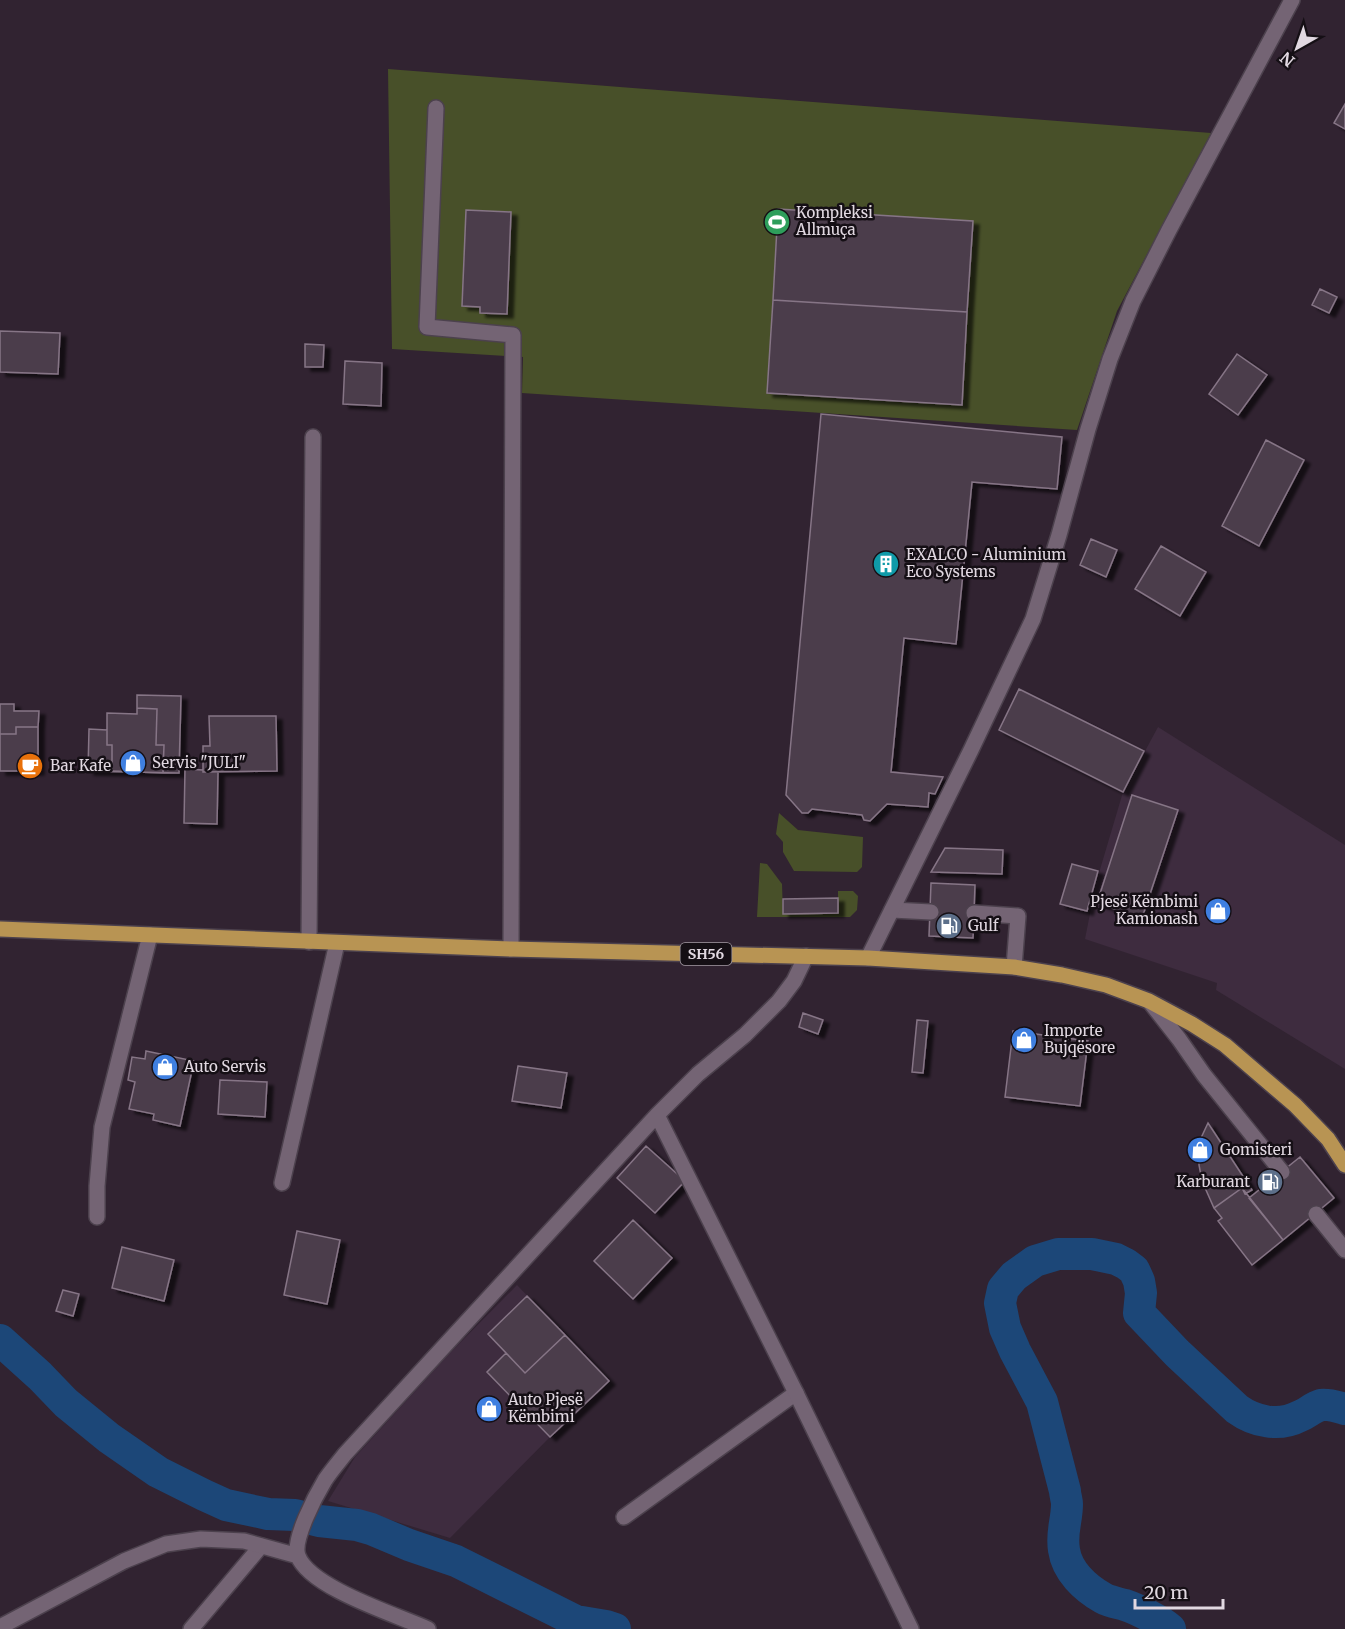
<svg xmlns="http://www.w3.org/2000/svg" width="1345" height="1629" font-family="Merriweather,serif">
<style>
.built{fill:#3e2c3f}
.green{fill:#485029}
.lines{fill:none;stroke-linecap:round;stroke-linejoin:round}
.canal{stroke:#1c4778;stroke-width:32}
.building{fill:#4c3d4c;stroke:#867586;stroke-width:1.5;filter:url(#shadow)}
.lane-casing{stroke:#4c414d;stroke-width:18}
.street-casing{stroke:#4c414d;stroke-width:18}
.primary-casing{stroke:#4c414d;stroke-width:18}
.lane{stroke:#746474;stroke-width:15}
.street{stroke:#746474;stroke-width:15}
.primary{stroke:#b89453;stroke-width:15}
.labels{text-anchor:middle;stroke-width:5;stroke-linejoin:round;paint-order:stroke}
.shield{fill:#150f15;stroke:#a49ca4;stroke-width:1.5}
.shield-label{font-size:14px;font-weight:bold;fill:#e1d8e1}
.poi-label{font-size:15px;fill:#e1d8e1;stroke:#150f15;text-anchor:start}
</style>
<defs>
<filter id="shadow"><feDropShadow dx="6" dy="4" stdDeviation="1.5" flood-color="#0009"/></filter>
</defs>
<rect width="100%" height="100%" fill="#312331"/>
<path class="built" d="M1158,727L1345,845V1069L1216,990L1217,983L1085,939L1096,883L1123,792Z
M517,1285L609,1381L550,1437L450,1538L328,1501L355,1457L449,1354Z"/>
<path class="green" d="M388,69L1211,133L1117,311L1077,430L522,393L523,357L392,349Z
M779,813L798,830L863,837L862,867L857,872L794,871L783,852V842L776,834Z
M760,863L767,864L782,884L783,914L838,913V891H853L858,896L857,910L850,917H757Z"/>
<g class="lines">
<path class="canal" d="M0,1340L40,1376L66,1403L109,1438L158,1472L204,1495L226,1505L268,1514L295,1515L319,1521L357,1525L371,1529L409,1545L456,1561L576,1621L606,1626L615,1629
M1170,1629C1161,1621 1137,1609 1125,1605C1118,1603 1110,1602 1103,1598C1085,1588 1067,1571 1064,1550C1061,1532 1067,1521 1067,1504C1067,1500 1065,1495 1065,1491L1042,1402L1015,1351L1005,1328L1000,1303L1003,1289L1014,1276L1035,1261L1058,1254H1092L1116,1259L1126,1264L1134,1270L1139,1281L1141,1293L1139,1313L1177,1353L1237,1409C1255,1422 1279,1427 1300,1416C1307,1413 1314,1407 1321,1405C1329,1404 1338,1407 1345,1409"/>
</g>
<path class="building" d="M1345,104V129L1334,123Z
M778,209L973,221L967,312L773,300Z
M466,210L511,212L507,314L480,313V307L462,306Z
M1320,289L1337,297L1329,313L1312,305Z
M773,300L967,312L962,405L767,393Z
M0,331L60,333L58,374L0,372Z
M305,344L324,345L323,367H305Z
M1237,354L1267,375L1238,415L1209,394Z
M345,361L382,363L381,406L343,404Z
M821,414L1062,437L1057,489L972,482L956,644L904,638L891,772L943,777L935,794L929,793L928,807L887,804L870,821L864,820L862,815L812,809L808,813H802L786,795Z
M1266,440L1304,460L1259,546L1222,526Z
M1091,539L1117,550L1106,577L1080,565Z
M1161,546L1206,572L1180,616L1135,589Z
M1019,689L1144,751L1123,792L999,730Z
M137,695L181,696L179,773L88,771L89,729L107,730V713L137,714Z
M0,704H14V711H39L38,727H16V734H0Z
M137,708L157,709L156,745H164L163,773L112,771V745H107V713L137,714Z
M209,716H276L277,771L203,772V746H210Z
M16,727H38V771H0V734H16Z
M185,769L203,770V772H218L217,824L184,823Z
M1132,795L1178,810L1142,918L1097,903Z
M945,848L1003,850L1002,874L931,872Z
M1072,864L1098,871L1087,911L1060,904Z
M931,883L975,885L973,938L929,936Z
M838,898V913L783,914V899Z
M803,1013L823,1020L818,1034L799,1027Z
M917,1020L928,1021L923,1073L912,1072Z
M1013,1031L1088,1041L1080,1106L1005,1097Z
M146,1051L194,1061L180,1126L153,1120L154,1114L129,1109L135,1082L128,1080L132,1057L145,1059Z
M518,1066L567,1073L561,1108L512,1101Z
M220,1080L267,1082L265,1117L218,1114Z
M1208,1123L1252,1190L1245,1194L1242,1188L1214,1208L1202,1181L1199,1165L1201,1138Z
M646,1146L685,1181L655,1213L617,1178Z
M1300,1157L1334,1198L1283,1240L1249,1198Z
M1242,1188L1283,1240L1252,1265L1218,1221L1222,1218L1214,1208Z
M633,1220L672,1258L633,1299L594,1261Z
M297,1231L340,1240L327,1304L284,1295Z
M122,1247L174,1260L164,1301L112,1288Z
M63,1290L79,1294L73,1316L56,1311Z
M527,1296L565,1335L525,1373L488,1334Z
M565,1335L609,1381L550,1437L487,1372L506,1353L525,1373Z"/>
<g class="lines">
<defs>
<path id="lane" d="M436,108L427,327L513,335L511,949
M892,910L931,912
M974,913L1018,916L1014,967
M309,942L313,437
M1150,1002L1179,1039L1204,1075L1282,1172
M282,1183L337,943
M1316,1214L1345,1250
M97,1217V1186L102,1127L150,935
M624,1517L796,1393
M191,1629L261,1546"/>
<path id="street" d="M868,958L971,750L1033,619L1059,535L1088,429L1110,359L1133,301L1169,230L1292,0
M657,1115L796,1393L911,1629
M0,1627L124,1561L166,1544L201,1539L244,1541L298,1556
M428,1629C397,1615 310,1588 298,1556C292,1540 316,1495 325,1480C331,1471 338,1463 345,1454L657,1115L698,1074L745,1035L779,1001L794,981L806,956"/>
<path id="primary" d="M0,929L511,949L868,958L1014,967L1062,975L1106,985L1149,1001L1192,1024L1225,1045L1295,1105L1328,1139L1345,1165"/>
</defs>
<use href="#lane" class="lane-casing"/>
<use href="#street" class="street-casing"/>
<use href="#primary" class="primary-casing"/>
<use href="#lane" class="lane"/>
<use href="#street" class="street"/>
<use href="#primary" class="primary"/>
</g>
<defs>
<symbol id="stadium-disc" viewBox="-11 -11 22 22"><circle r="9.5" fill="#2e9e5b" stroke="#150f15"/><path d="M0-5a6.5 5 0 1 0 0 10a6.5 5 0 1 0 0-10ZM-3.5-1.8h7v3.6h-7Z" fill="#fff"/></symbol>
<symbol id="building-disc" viewBox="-11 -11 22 22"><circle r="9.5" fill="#0f9aa8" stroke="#150f15"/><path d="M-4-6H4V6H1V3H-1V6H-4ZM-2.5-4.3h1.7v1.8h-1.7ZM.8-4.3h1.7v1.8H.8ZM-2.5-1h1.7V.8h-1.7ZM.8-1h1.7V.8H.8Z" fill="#fff"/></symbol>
<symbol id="shop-disc" viewBox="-11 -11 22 22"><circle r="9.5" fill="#3f7fe0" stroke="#150f15"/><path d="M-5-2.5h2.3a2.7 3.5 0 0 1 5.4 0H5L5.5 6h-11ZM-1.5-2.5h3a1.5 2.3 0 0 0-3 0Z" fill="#fff"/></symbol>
<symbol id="cafe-disc" viewBox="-11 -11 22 22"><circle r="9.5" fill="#e8710a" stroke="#150f15"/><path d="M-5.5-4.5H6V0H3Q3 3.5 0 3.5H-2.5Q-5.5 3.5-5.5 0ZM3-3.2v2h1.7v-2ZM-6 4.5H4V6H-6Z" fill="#fff"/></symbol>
<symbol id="fuel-disc" viewBox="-11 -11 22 22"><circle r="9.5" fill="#5c6f8a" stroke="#150f15"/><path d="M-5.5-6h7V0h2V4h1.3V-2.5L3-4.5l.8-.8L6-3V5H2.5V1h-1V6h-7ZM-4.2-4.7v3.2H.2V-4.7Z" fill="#fff"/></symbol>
</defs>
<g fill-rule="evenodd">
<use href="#stadium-disc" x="762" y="207" width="30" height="30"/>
<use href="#building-disc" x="871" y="549" width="30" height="30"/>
<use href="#shop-disc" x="118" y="748" width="30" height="30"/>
<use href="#cafe-disc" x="15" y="751" width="30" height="30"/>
<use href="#shop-disc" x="1203" y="896" width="30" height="30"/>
<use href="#fuel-disc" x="934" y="911" width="30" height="30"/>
<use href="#shop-disc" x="1009" y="1025" width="30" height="30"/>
<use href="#shop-disc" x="150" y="1052" width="30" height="30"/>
<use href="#shop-disc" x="1185" y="1135" width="30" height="30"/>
<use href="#fuel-disc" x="1255" y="1167" width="30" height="30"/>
<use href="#shop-disc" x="474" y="1394" width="30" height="30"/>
</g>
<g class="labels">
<rect class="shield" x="680.5" y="943" width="51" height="22" rx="4.5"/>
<g class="shield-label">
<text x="706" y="959">SH56</text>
</g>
<g class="poi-label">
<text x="796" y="218">Kompleksi<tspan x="796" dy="17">Allmuça</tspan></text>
<text x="906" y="560">EXALCO - Aluminium<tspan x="906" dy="17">Eco Systems</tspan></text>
<text x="152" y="768">Servis "JULI"</text>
<text x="50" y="771">Bar Kafe</text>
<text x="1198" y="907" text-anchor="end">Pjesë Këmbimi<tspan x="1198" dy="17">Kamionash</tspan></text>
<text x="968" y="931">Gulf</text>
<text x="1044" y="1036">Importe<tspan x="1044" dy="17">Bujqësore</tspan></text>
<text x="184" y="1072">Auto Servis</text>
<text x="1220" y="1155">Gomisteri</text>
<text x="1250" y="1187" text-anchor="end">Karburant</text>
<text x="508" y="1405">Auto Pjesë<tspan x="508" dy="17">Këmbimi</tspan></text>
</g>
</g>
<g transform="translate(1297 48) rotate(220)" stroke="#150f15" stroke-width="4.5" paint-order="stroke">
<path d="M0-4.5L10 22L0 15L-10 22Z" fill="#e1d8e1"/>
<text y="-9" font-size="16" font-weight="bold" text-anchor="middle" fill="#e1d8e1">N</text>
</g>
<path d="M1135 1599v9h88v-9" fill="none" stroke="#e1d8e1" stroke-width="3"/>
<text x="1144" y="1599" font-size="18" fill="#e1d8e1" stroke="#150f15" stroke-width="4.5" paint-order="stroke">20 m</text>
</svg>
